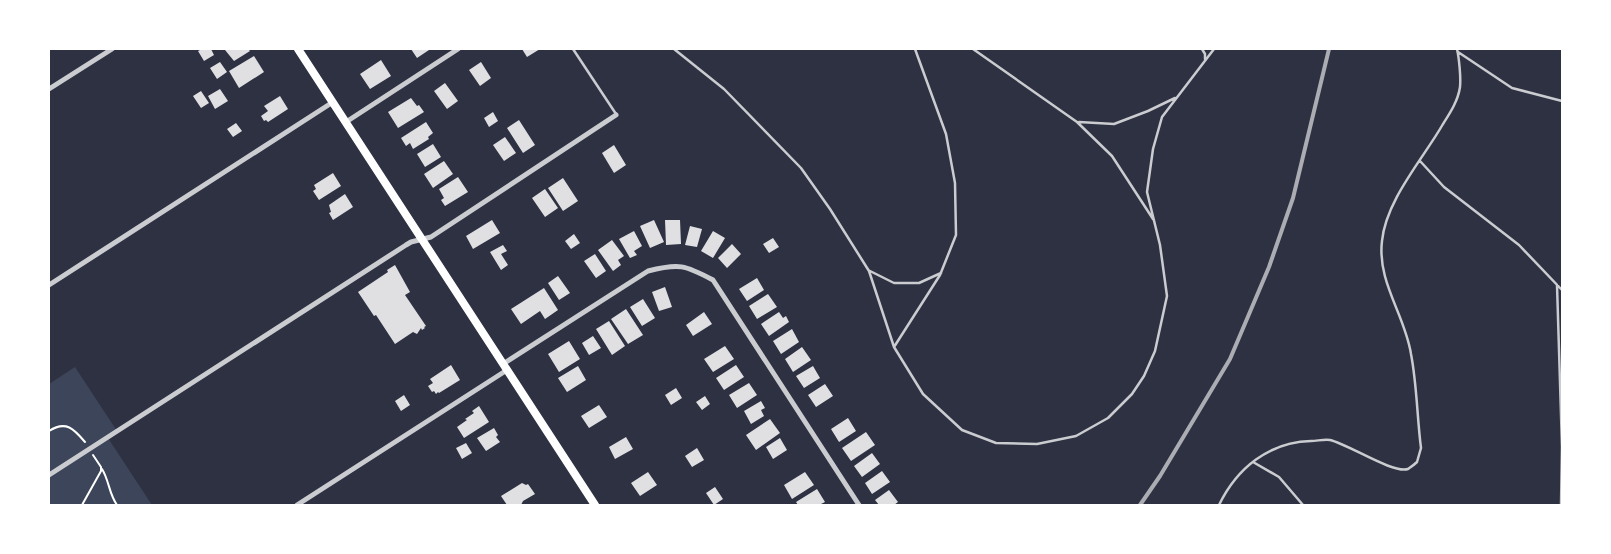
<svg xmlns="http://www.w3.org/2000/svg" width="1611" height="554" font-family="'Varela Round',sans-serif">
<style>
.green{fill:#3c4559}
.building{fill:#e0e0e3}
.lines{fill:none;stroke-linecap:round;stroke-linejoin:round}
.path{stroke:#fff;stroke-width:2}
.service{stroke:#caccd0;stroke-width:2.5}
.minor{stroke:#caccd0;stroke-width:5}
.primary{stroke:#fff;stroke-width:8}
.rail{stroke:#abadb3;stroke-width:4}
</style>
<rect width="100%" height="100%" fill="#2d3142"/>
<path class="green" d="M75,367L117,431L108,438L152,505H49V384Z"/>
<path class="building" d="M202,49H211L214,55L204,61L198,51Z
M227,49H248L250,51L234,61L225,50Z
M411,49H428L429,50L417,58Z
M522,49H540L527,57Z
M254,56L264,72L239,88L229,71Z
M381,60L391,76L370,89L360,74Z
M220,62L227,72L217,79L210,68Z
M481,62L491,78L480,86L469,70Z
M445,83L458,101L447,109L434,91Z
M220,89L228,101L215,109L208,96Z
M201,91L209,103L201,108L193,96Z
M280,96L288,109L268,122L266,120L264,121L261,116L268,111L264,106Z
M411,98L417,106L419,105L424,112L398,128L388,112Z
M493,112L498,121L489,127L484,118Z
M519,120L535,145L523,153L507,128Z
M426,122L433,133L428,137L429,139L413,149L410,143L406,146L401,138Z
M236,123L242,131L233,137L227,129Z
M505,137L516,153L504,161L493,145Z
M433,144L441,157L425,167L417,154Z
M614,145L626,165L614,173L602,153Z
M444,161L453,174L433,188L424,174Z
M333,173L341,186L319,200L313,191L316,189L314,185Z
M458,177L468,192L445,206L441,200L444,198L439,189Z
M563,178L578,201L563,211L548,188Z
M545,189L558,208L545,217L532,198Z
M345,194L353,207L333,220L329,213L331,212L329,205Z
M492,220L500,233L473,249L466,236Z
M654,220L664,242L650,248L640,226Z
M665,220H680L681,244L666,245Z
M690,226L702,229L697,247L685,245Z
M634,231L642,246L634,251L637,255L630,258L619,239Z
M713,231L725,238L713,258L701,251Z
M574,234L580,243L571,249L565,241Z
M773,238L779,247L769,253L763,244Z
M612,240L624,256L618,260L621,265L613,271L598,250Z
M732,244L741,254L727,268L718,258Z
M503,245L507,251L501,254L508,265L501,270L490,252Z
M595,254L606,271L596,278L584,261Z
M395,265L410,292L405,295L426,326L424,327L425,328L422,330L421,328L417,334L413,332L395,344L376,315L374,316L358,292L388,272L387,270Z
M558,276L570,293L559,300L548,283Z
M757,278L764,290L747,301L739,289Z
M665,287L672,307L659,311L652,292Z
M544,288L558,310L545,319L540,311L521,324L511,309Z
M768,294L777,307L757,319L749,306Z
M643,299L655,318L642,326L630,307Z
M626,309L643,335L628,344L611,319Z
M704,312L712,324L693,336L686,325Z
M779,312L783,318L786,316L789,322L769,336L761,324Z
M609,321L625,346L612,355L596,329Z
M792,329L799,342L781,354L773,341Z
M593,336L601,348L589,355L582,343Z
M569,341L580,359L559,372L548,354Z
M725,346L734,359L713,372L704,359Z
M802,347L811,360L793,372L785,359Z
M451,365L460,380L439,393L438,392L436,394L434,391L432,392L428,386L433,383L430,379Z
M736,365L744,377L724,390L716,378Z
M578,366L586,380L567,392L558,378Z
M813,366L820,378L804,388L796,376Z
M749,383L757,395L737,408L729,395Z
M825,384L833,396L816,407L808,395Z
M676,388L682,398L671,405L665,395Z
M404,395L410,405L401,411L395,401Z
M705,396L710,404L702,410L696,402Z
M761,401L765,408L761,410L764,416L751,424L744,411Z
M599,405L607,417L589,428L581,416Z
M479,406L489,422L464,438L457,427L467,420L465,419L474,413L472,411Z
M848,418L856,431L839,442L831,429Z
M770,419L780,433L756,450L746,435Z
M494,428L498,435L496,437L500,442L486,451L477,438Z
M866,432L875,445L851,461L842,448Z
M626,437L633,449L615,459L609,447Z
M780,438L787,450L773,459L766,447Z
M466,443L472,453L462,459L456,448Z
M697,448L704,460L692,467L685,456Z
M872,453L880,464L862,477L854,466Z
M882,471L890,482L872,494L865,483Z
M648,472L657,485L640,496L631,483Z
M805,472L814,485L792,499L784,485Z
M522,483L526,485L528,484L535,494L523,501L521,505H507L501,496Z
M715,487L723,499L714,505L706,493Z
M817,489L825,502L819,505H798L796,502Z
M889,490L898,502L894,505H879L875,500Z"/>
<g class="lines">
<path class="path" d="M49,431C66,420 74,429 85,442
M102,469C109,480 109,494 117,505
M82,505L101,471V467L93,455"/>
<path class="service" d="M573,49L616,114
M674,49L724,89L801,168L830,209L869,271L894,347L923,394L962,430L996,443L1037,444L1076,436L1108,418L1132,394L1144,376L1155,351L1167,296L1160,245L1147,192L1153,149L1162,117L1214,49
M973,49L1077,122L1112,156L1153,219
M1202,49L1205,54V59
M1458,52L1512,88L1562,101
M1079,122L1114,124L1148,111L1175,98
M1420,161L1444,187L1519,245L1562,290
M870,271L894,283H919L941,273
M1557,285L1562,447L1561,505
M894,347L940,275L956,235L955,183L946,134L915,49
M1253,462L1279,477L1303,505
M1219,505C1237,468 1269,442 1311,441C1317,441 1324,439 1330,440C1348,444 1393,474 1408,469C1411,467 1415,464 1417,462L1421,448C1417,417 1417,385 1411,354C1405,315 1377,282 1382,241C1386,200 1423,159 1443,124C1450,113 1458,101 1460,87C1461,77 1459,58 1457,49"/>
<path class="minor" d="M49,89L112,49
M346,122L458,49
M49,285L333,102
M503,364L648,271C679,263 685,265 713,280L859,505
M49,475L406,245L411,242L431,237L616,115
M297,505L507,370"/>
<path class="primary" d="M298,49L595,505"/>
<path class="rail" d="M1140,505L1160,476L1230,359L1269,267L1293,198L1329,49"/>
</g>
<rect width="1611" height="554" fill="none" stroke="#ffffff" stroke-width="100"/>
</svg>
